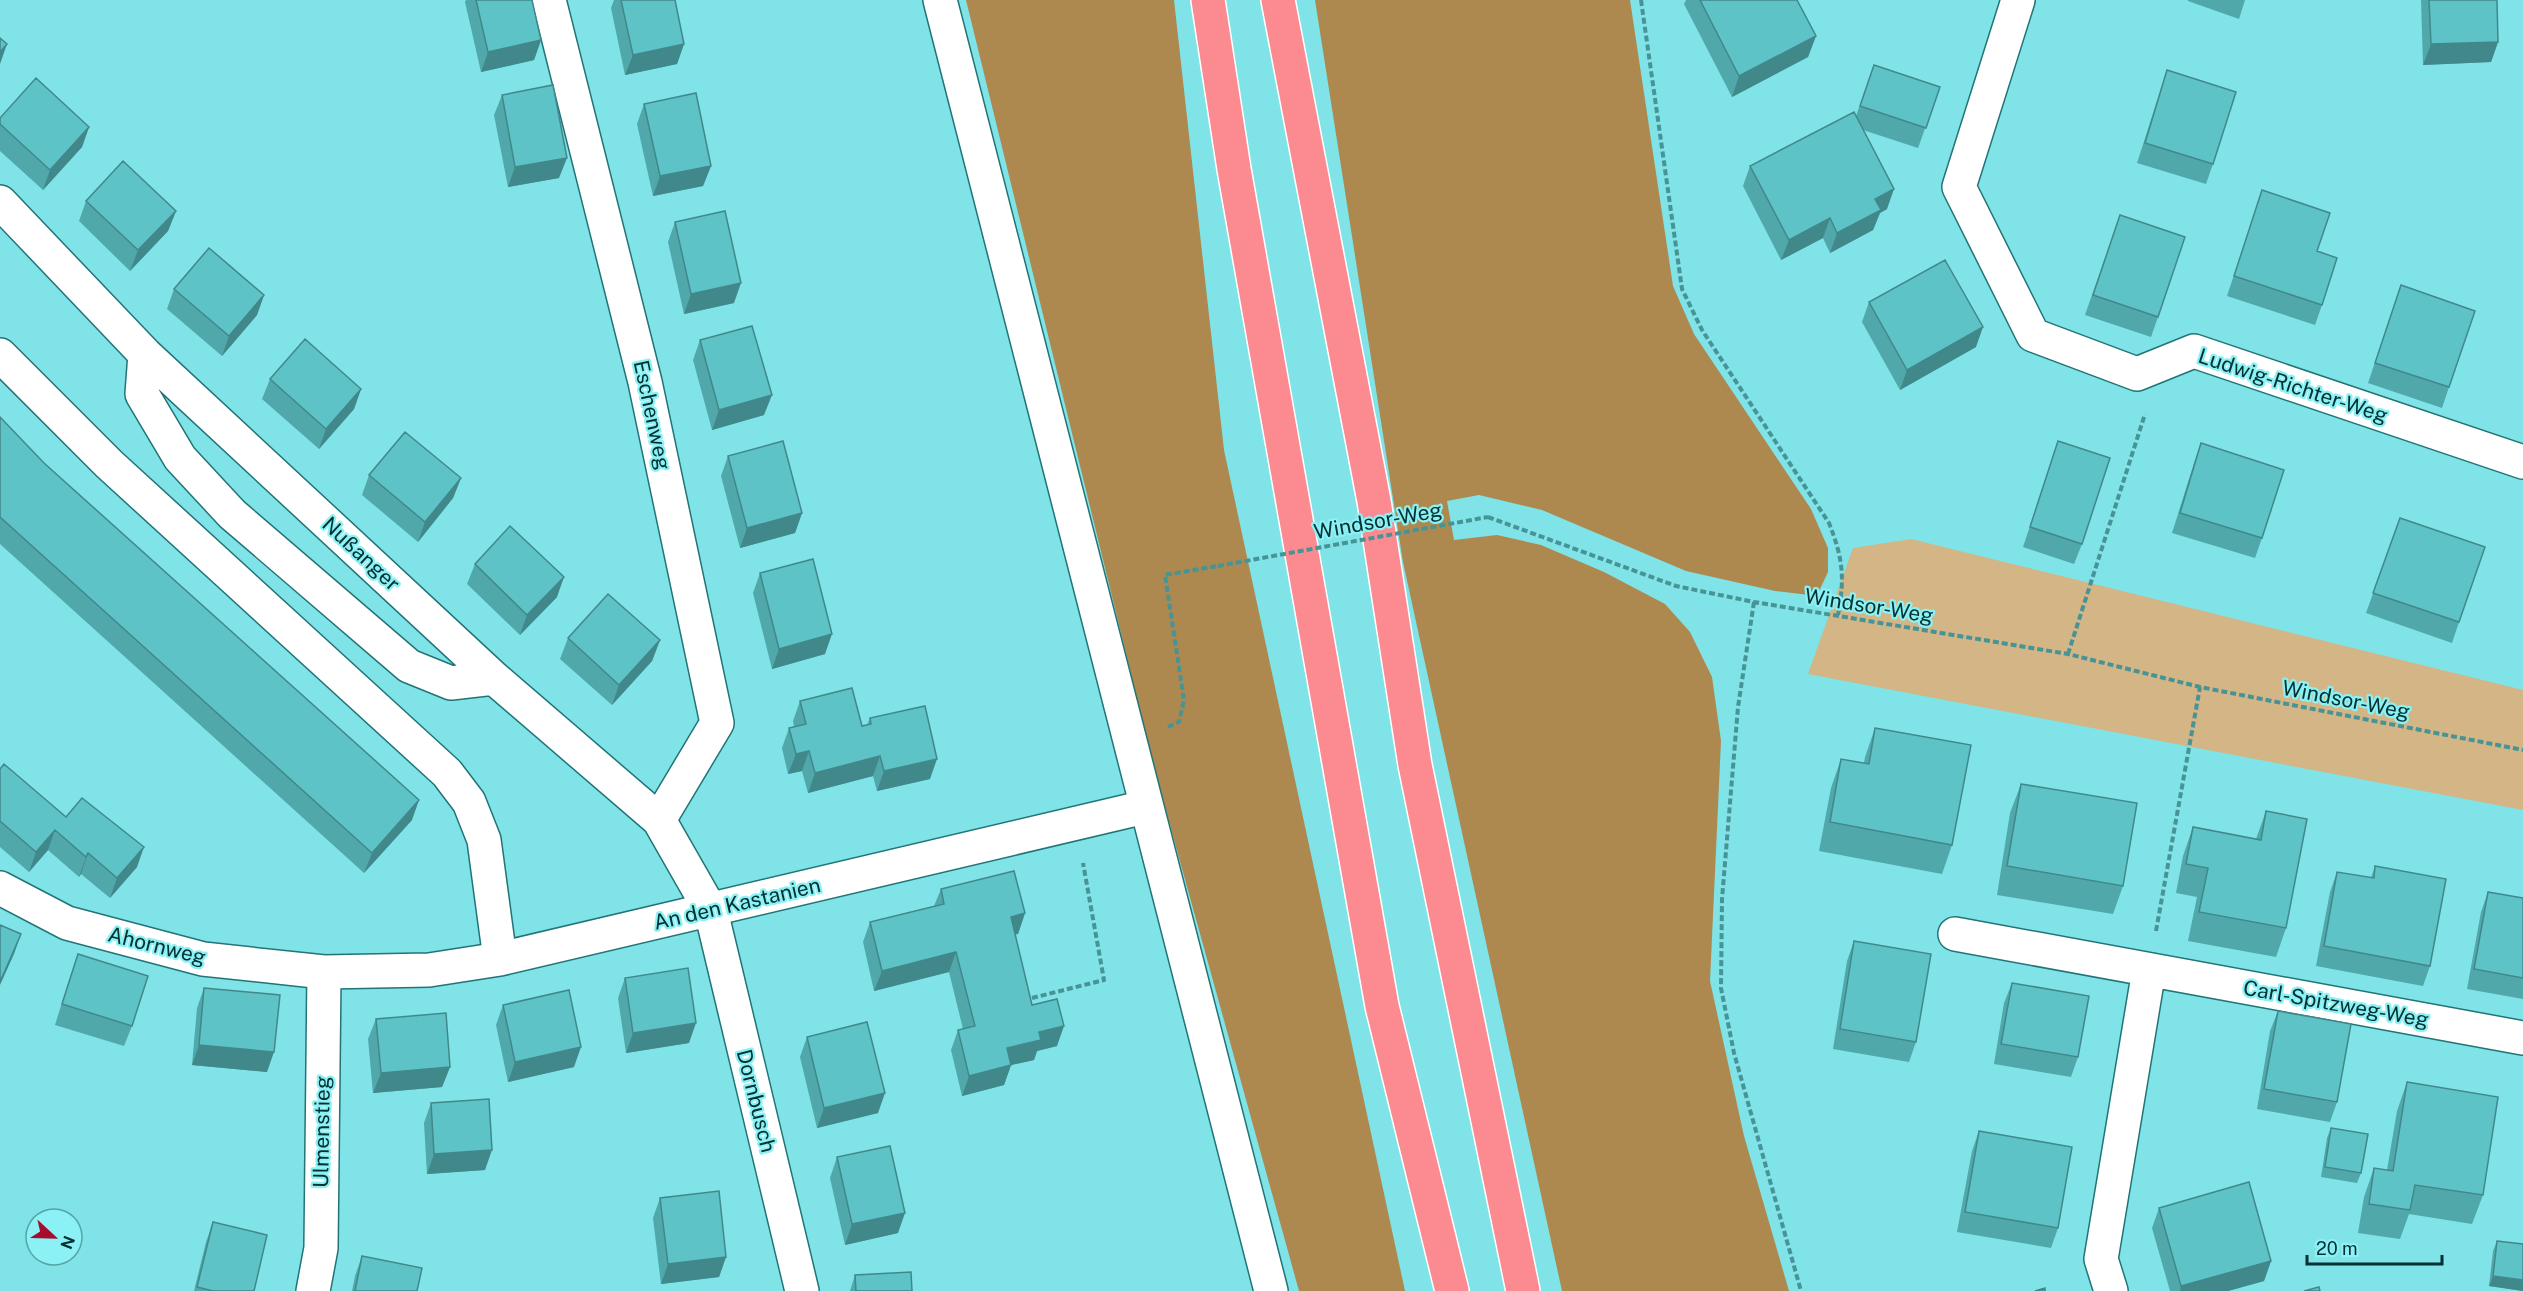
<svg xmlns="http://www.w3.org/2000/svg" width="2523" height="1291" font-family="'Public Sans',sans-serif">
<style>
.green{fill:#d4b585}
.forest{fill:#ad894f}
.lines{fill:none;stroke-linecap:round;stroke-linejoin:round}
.minor-casing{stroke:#227476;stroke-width:36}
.highway-casing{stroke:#fff;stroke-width:36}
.path{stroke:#479396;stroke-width:4;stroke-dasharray:6 3;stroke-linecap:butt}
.minor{stroke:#fff;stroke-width:33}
.highway{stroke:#fb8b90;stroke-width:33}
.path-bridge{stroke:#479396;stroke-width:4;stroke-dasharray:6 3;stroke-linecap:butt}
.wall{fill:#50a8aa}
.shaded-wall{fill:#41888b}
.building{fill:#5dc3c6;stroke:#41888b;stroke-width:1.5}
.labels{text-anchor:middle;stroke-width:4.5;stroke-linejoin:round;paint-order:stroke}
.street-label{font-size:21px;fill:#023132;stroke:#8cf1f4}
</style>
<rect width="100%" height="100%" fill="#7fe3e7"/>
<path class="green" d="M1911,539L2523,690V810L1808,674L1853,548Z"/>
<path class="forest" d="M966,0H1174L1224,450L1405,1291H1299L1153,764Z
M1315,0H1630L1673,286L1694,334L1811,509L1828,548V572L1820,589L1809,595L1775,591L1686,571L1542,510L1479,495L1447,501L1454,540L1497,535L1541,545L1604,572L1665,604L1690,632L1712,677L1721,741L1710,981L1744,1136L1789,1291H1562L1403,562Z"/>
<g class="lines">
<defs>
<path id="minor" d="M549,0L645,382L717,723L659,820
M940,0L1271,1291
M2018,0L1959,187L2033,335L2137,374L2194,351L2523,462
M0,202L145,354L494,678L659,820L711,911L802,1291
M145,354L142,394L180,458L232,514L409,666L451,683L494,678
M0,355L109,464L447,773L469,802L484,840L500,959
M0,888L67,923L203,959L324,972L429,970L500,959L1145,807
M1955,934L2523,1038
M313,1291L321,1248L324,972
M2111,1291L2101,1259L2149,970"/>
<path id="highway" d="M1208,0L1234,169L1382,1006L1452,1291
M1278,0L1374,501L1415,765L1523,1291"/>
</defs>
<use href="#minor" class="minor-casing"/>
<use href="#highway" class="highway-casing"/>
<path class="path" d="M1641,0L1682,289L1702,330L1829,523C1843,559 1845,577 1838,615
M1488,517L1676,586L1754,602L2068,654L2200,687L2523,750
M1754,602L1738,707L1722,899L1721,988L1734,1053L1801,1291
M2068,654L2145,414
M1168,727L1179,722L1184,700L1165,575L1218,566
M2156,931L2200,687
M1032,998L1104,980L1083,863"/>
<use href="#minor" class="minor"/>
<use href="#highway" class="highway"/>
<path class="path-bridge" d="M1218,566L1488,517"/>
</g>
<path class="wall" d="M466,0H532L541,40L534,60L481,72L465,2Z
M614,0H675L684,44L677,64L625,75L611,8Z
M1686,0H1797L1816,36L1808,57L1732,97L1684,4Z
M2188,0H2245L2239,19L2188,1Z
M2421,0H2497L2498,42L2491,62L2423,65Z
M1874,65L1940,87L1918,148L1863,130L1887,209L1880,213L1873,230L1830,253L1823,238L1781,260L1743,186L1750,166L1856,116Z
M2167,70L2213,164L2206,184L2137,163Z
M502,95L559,178L508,187L494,115Z
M644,104L711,166L703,186L653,196L637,124Z
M0,118L89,127L82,147L43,190L0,151Z
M2262,190L2317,251L2322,305L2315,325L2227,296Z
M86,201L176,211L168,231L130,271L79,221Z
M2120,215L2158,317L2151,337L2085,315Z
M675,222L734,303L684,314L668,242Z
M2401,285L2449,387L2442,408L2368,383Z
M174,289L264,295L257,315L222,356L167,309Z
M1869,302L1976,347L1900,390L1862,322Z
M700,340L764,415L712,430L693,360Z
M270,379L361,389L354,409L319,449L262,399Z
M0,417L44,463L412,820L364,873L0,544Z
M2058,441L2082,544L2074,564L2023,547Z
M2201,443L2262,538L2255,558L2172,533L2194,463Z
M728,456L802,513L795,533L740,548L721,476Z
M369,475L461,478L453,498L418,542L362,495Z
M2400,518L2459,622L2452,643L2366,613Z
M475,564L557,597L520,635L467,584Z
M760,573L825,654L772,669L753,593Z
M568,638L660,640L652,661L612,705L560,659Z
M800,701L862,726L867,725L870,718L930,779L877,791L873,776L808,793L802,771L788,774L782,748L789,728L794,727L793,721Z
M1875,728L1952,845L1942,874L1819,851L1831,788L1841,759L1864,763L1865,757Z
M0,769L137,867L110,898L81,874L79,877L48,850L29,872L0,847Z
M2021,784L2123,886L2113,914L1997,895L2010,813Z
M2266,811L2286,928L2276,957L2188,941L2197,897L2176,893L2183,856L2193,827L2256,839Z
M2375,866L2430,966L2423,986L2316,966L2330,892L2337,872L2371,878Z
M941,889L1025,913L1018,934H1015L1032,1005L1057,1046L1037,1051L1034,1060L1011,1065L1004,1085L962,1096L951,1050L958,1030L963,1029L949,972L874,991L863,942L870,922L934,906Z
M2488,892L2523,898V999L2467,989L2481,912Z
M1854,941L1916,1042L1909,1062L1833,1049L1847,961Z
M78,954L132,1026L124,1046L55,1025L71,974Z
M625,978L689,1043L626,1053L618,998Z
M2012,983L2078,1057L2071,1077L1994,1064L2004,1003Z
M204,988L267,1072L192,1065L197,1008Z
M503,1005L574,1067L508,1082L496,1025Z
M2278,1011L2337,1102L2330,1122L2257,1109L2270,1031Z
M376,1019L450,1067L442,1087L373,1093L368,1039Z
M807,1037L878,1113L817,1128L800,1057Z
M2407,1082L2483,1195L2472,1224L2409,1214L2400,1239L2358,1233L2364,1197L2374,1168L2387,1170L2397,1111Z
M431,1103L485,1170L427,1174L424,1123Z
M2331,1128L2361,1173L2357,1183L2321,1177L2327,1138Z
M1979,1131L2058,1228L2051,1248L1957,1232L1972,1151Z
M837,1157L898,1233L845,1245L830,1178Z
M660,1198L726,1257L719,1277L661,1284L653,1218Z
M2159,1208L2271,1261L2264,1281L2228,1291H2170L2152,1228Z
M213,1222L254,1291H194L206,1242Z
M2497,1241L2523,1244V1291L2489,1286L2493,1251Z
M362,1256L417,1291H352L355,1276Z
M855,1275L912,1291H850Z"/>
<path class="shaded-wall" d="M1816,36L1808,57L1732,97L1739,76Z
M541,40L534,60L481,72L488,52Z
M2498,42L2491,62L2423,65L2431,44Z
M7,44L0,64V52Z
M684,44L677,64L625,75L633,55Z
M89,127L82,147L43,190L50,170Z
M567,158L559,178L508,187L515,167Z
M711,166L703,186L653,196L660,176Z
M1894,189L1887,209L1880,213L1873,230L1830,253L1837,233L1875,199Z
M176,211L168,231L130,271L138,250Z
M1830,218L1823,238L1781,260L1789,240Z
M741,283L734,303L684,314L691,294Z
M264,295L257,315L222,356L229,336Z
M1983,327L1976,347L1900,390L1907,370Z
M361,389L354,409L319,449L326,429Z
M772,395L764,415L712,430L719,410Z
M461,478L453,498L418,542L425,522Z
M802,513L795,533L740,548L747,528Z
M564,577L557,597L520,635L527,615Z
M832,634L825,654L772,669L779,649Z
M660,640L652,661L612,705L619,685Z
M809,751L802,771L788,774L796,754Z
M880,756L873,776L808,793L815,773Z
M937,759L930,779L877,791L884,771Z
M419,800L412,820L364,873L372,853Z
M55,830L48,850L29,872L36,852Z
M144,847L137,867L110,898L117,878Z
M88,853L81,874L79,877L86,857Z
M1025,913L1018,934L1003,937L1011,917Z
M21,934L14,954L0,985V982Z
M956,952L949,972L874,991L882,971Z
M696,1023L689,1043L626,1053L633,1033Z
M1064,1026L1057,1046L1037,1051L1034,1060L1011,1065L1004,1085L962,1096L969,1076L1007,1048L1039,1032Z
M199,1045L274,1052L267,1072L192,1065Z
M581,1047L574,1067L508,1082L515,1062Z
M450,1067L442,1087L373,1093L381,1073Z
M885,1093L878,1113L817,1128L824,1108Z
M492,1150L485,1170L427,1174L434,1154Z
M905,1213L898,1233L845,1245L852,1224Z
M726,1257L719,1277L661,1284L668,1264Z
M2271,1261L2264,1281L2228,1291H2180L2181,1286Z
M2493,1276L2523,1280V1291L2489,1286Z"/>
<path class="building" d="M476,0H532L541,40L488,52Z
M621,0H675L684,44L633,55Z
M1700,0H1797L1816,36L1739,76Z
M2429,0H2497L2498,42L2431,44Z
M0,38L7,44L0,52Z
M1874,65L1940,87L1926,128L1860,106Z
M2167,70L2236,92L2213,164L2145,143Z
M36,78L89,127L50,170L0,124V118Z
M553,85L567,158L515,167L502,95Z
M696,93L711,166L660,176L644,104Z
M1854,112L1894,189L1875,199L1881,210L1837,233L1830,218L1789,240L1750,166Z
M123,161L176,211L138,250L86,201Z
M2262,190L2330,213L2317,251L2337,258L2322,305L2234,276Z
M725,211L741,283L691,294L675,222Z
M2120,215L2185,237L2158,317L2093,295Z
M209,248L264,295L229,336L174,289Z
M1945,260L1983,327L1907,370L1869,302Z
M2401,285L2475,311L2449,387L2375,363Z
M752,326L772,395L719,410L700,340Z
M305,339L361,389L326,429L270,379Z
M0,417L44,463L419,800L372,853L0,517Z
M405,432L461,478L425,522L369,475Z
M783,441L802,513L747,528L728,456Z
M2058,441L2110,458L2082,544L2030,527Z
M2201,443L2284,470L2262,538L2180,513Z
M2400,518L2485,547L2459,622L2373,593Z
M510,526L564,577L527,615L475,564Z
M813,559L832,634L779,649L760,573Z
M608,594L660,640L619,685L568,638Z
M852,688L862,726L871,724L870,718L925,706L937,759L884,771L880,756L815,773L809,751L796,754L789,728L806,724L800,701Z
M1875,728L1971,745L1952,845L1830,822L1841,759L1869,764Z
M4,764L66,817L82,798L144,847L117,878L88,853L86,857L55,830L36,852L0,821V769Z
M2021,784L2137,803L2123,886L2007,866Z
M2266,811L2307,819L2286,928L2199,912L2208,868L2186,864L2193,827L2261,840Z
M2375,866L2446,879L2430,966L2324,946L2337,872L2374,878Z
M1014,871L1025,913L1011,917L1032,1005L1057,999L1064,1026L1039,1032L1041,1040L1007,1048L1011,1065L969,1076L958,1030L975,1026L956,952L882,971L870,922L944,904L941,889Z
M2488,892L2523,898V978L2474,969Z
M0,925L21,934L0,982Z
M1854,941L1931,954L1916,1042L1840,1029Z
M78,954L148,976L132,1026L62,1004Z
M688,968L696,1023L633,1033L625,978Z
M2012,983L2089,996L2078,1057L2001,1044Z
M204,988L280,995L274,1052L199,1045Z
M569,990L581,1047L515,1062L503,1005Z
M2278,1011L2351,1024L2337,1102L2264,1089Z
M446,1013L450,1067L381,1073L376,1019Z
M867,1022L885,1093L824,1108L807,1037Z
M2407,1082L2498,1097L2483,1195L2415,1185L2410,1210L2369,1204L2374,1168L2393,1171Z
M489,1099L492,1150L434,1154L431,1103Z
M2331,1128L2368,1134L2361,1173L2325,1167Z
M1979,1131L2072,1147L2058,1228L1965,1212Z
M890,1146L905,1213L852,1224L837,1157Z
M2249,1182L2271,1261L2181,1286L2159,1208Z
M719,1191L726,1257L668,1264L660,1198Z
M213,1222L267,1235L254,1291H213L197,1287Z
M2497,1241L2523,1244V1280L2493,1276Z
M362,1256L422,1268L417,1291H355Z
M911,1272L912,1291H856L855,1275Z
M2319,1287L2320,1291H2304Z
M2045,1288V1291H2035Z"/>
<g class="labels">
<g class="street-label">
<text transform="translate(2293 386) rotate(18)" y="7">Ludwig-Richter-Weg</text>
<text transform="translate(652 415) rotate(78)" y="7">Eschenweg</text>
<text transform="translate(1378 521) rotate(-10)" y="7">Windsor-Weg</text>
<text transform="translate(361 554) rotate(43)" y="7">Nußanger</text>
<text transform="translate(1869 606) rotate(9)" y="7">Windsor-Weg</text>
<text transform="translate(2346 700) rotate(11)" y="7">Windsor-Weg</text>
<text transform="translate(737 904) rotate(-13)" y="7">An den Kastanien</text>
<text transform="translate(157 946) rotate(14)" y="7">Ahornweg</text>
<text transform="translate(2336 1004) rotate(10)" y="7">Carl-Spitzweg-Weg</text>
<text transform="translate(756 1101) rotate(76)" y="7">Dornbusch</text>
<text transform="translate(322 1132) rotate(-89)" y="7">Ulmenstieg</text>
</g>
</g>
<g transform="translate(54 1237) rotate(112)"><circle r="28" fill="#8cf1f4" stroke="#55a4a6" stroke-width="1.5"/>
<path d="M0-4.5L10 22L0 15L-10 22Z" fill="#a60b30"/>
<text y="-9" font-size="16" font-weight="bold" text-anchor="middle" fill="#023132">N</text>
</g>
<path d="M2307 1255v9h135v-9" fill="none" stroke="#023132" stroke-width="3"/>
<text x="2316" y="1255" font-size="18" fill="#023132" stroke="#8cf1f4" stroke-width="4.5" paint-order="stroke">20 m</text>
</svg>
